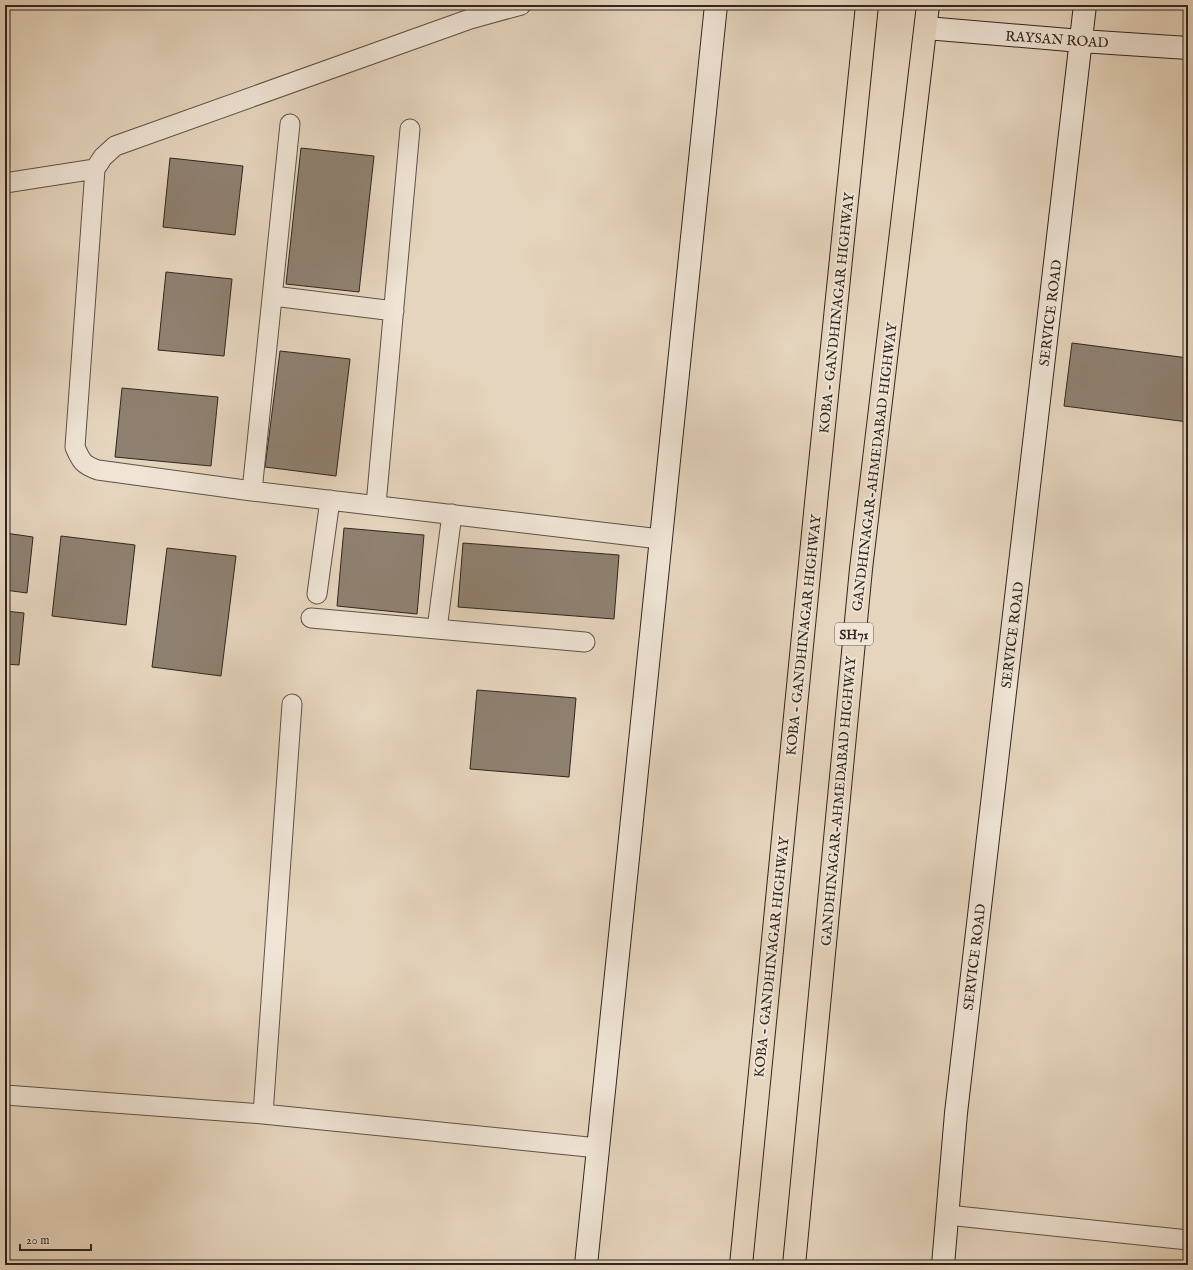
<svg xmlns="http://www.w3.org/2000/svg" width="1193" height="1270" font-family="'IM FELL English',serif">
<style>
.building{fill:#8f8171;stroke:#30261e}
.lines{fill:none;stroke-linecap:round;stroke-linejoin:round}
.street-casing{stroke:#5e5246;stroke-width:21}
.secondary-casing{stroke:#30261e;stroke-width:24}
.primary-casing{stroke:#30261e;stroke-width:24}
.street{stroke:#efe4d5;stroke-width:19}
.secondary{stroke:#efe4d5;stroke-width:22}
.primary{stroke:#e6d5be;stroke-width:22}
.labels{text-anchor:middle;stroke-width:4;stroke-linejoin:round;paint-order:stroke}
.shield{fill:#efe4d5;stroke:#695f55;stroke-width:1}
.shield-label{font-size:13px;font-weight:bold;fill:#30261e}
.street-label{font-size:14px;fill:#30261e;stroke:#efe4d5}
</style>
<rect width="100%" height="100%" fill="#e6d5be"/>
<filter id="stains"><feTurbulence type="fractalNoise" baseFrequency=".005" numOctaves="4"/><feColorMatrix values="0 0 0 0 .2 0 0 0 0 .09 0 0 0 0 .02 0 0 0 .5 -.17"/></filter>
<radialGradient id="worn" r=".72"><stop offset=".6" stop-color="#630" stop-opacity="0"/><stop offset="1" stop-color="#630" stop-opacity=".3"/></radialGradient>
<path class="building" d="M301,148L374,156L359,292L286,284Z
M170,158L243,166L235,235L163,227Z
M166,272L232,279L224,356L158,350Z
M1072,343L1188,358V422L1064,406Z
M280,351L350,359L336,476L265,467Z
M122,388L218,397L211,466L115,457Z
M344,528L424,535L417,614L337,606Z
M5,533L33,537L27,593L5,590Z
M61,536L135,545L126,625L52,616Z
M463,543L619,555L614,619L458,607Z
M167,548L236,556L221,676L152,667Z
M5,611L24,613L19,665L5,664Z
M477,690L576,698L569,777L470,769Z"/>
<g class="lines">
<defs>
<path id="street" d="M521,5L470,19L115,146L103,157L95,169L75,447C81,461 83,465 98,470L252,491L660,539
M5,183L95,169
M273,296L394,311
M252,491L290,124
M376,505L410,129
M317,594L330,500
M311,618L585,642
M437,629L452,514
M5,1095L263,1114L598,1148
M263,1114L292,704
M947,1215L1188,1240"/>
<path id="secondary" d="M926,28L1081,41L1188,48
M586,1265L716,5
M943,1265L956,1113L1085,5"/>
<path id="primary" d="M741,1265L817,493L867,5
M794,1265L861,569L928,5"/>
</defs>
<use href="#street" class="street-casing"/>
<use href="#secondary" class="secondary-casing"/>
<use href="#primary" class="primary-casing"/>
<use href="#street" class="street"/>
<use href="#secondary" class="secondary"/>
<use href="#primary" class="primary"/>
</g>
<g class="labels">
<rect class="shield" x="835" y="623" width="38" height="22" rx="3"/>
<g class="shield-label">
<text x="854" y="639">SH71</text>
</g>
<g class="street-label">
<text transform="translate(1057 39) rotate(4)" y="5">RAYSAN ROAD</text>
<text transform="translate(836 313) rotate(-84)" y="5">KOBA - GANDHINAGAR HIGHWAY</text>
<text transform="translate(1050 313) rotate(-83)" y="5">SERVICE ROAD</text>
<text transform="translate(874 467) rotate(-83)" y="5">GANDHINAGAR-AHMEDABAD HIGHWAY</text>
<text transform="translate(803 635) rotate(-84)" y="5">KOBA - GANDHINAGAR HIGHWAY</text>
<text transform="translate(1012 635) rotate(-83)" y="5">SERVICE ROAD</text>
<text transform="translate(838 801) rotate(-85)" y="5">GANDHINAGAR-AHMEDABAD HIGHWAY</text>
<text transform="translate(771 957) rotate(-84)" y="5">KOBA - GANDHINAGAR HIGHWAY</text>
<text transform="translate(974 957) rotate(-83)" y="5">SERVICE ROAD</text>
</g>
</g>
<rect width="1193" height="1270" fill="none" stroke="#e6d5be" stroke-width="20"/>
<rect x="6" y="6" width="1181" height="1258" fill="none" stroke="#30261e" stroke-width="2"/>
<rect x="10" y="10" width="1173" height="1250" fill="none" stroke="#30261e"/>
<path d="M20 1244v6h71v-6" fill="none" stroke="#30261e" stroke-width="2"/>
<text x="26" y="1244" font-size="12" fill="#30261e" stroke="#efe4d5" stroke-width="3" paint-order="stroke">20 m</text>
<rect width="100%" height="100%" filter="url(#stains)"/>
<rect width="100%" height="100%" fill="url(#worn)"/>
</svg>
